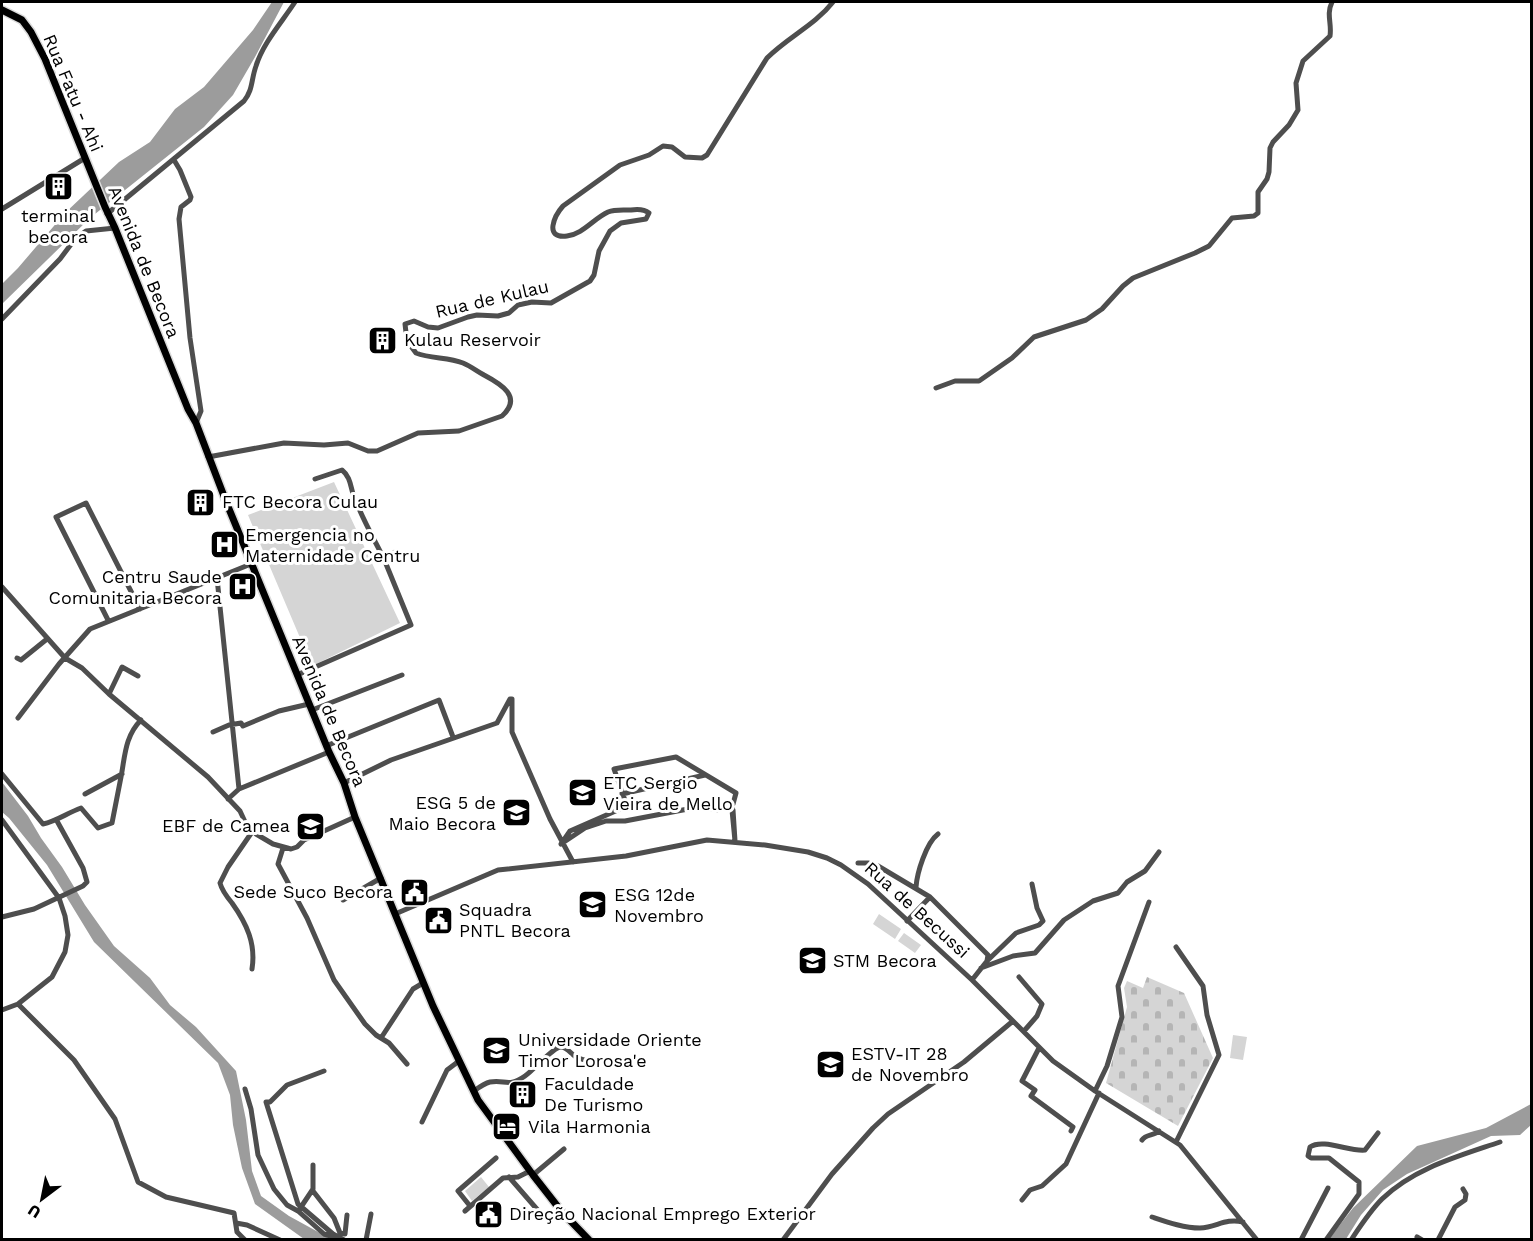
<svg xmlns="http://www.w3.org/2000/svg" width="1533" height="1241" font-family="'Work Sans',sans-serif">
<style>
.cemetery{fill:url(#cemetery-stones)}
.green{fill:#d5d5d5}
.water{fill:#9c9c9c}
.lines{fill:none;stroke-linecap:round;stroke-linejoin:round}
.major-casing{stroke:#dbdbdb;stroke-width:10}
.minor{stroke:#4e4e4e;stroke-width:5}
.major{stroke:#000;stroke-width:7}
.labels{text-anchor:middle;stroke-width:6;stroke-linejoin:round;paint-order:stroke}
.street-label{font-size:18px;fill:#000;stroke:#fff}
.poi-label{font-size:18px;fill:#000;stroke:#fff;text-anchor:start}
</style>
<defs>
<pattern id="cemetery-stones" width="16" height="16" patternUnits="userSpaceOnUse" patternTransform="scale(1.5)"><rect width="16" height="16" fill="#d5d5d5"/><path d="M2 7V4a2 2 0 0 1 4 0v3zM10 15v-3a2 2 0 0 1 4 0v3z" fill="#b5b5b5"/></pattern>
</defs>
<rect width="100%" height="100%" fill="#fff"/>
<path class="cemetery" d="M1147,977L1184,993L1213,1058L1178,1126L1106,1083L1127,1007L1124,988L1127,981L1143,988Z"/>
<path class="green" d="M334,482L400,623L312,666L248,515Z
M879,914L901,929L895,939L873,924Z
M904,933L921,945L915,953L898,941Z
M1233,1035L1247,1037L1243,1060L1230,1058Z
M481,1177L489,1187L472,1201L465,1191Z"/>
<path class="water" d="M272,2H284L255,57L233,95L204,127L90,218L2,304V284L18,268L65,213L119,162L150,142L175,109L204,87L253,30Z
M2,782L28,816L41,838L62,867L85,905L114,946L150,978L170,1005L196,1027L236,1071L246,1120L252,1171L261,1196L289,1216L331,1239H304L255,1204L242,1168L233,1125L230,1095L218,1063L94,942L47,865L9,818L2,812Z
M1531,1104V1125L1520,1135L1491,1136L1407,1174L1383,1190L1361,1215L1346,1239L1328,1240L1353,1208L1417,1146L1486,1128Z"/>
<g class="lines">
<defs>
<path id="major" d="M2,10L22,20L31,32L45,59L105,207L115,228L188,409L196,423L227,504L329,752L344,783L355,817L433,1006L478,1100L533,1175L562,1212L589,1240"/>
</defs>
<use href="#major" class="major-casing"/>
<path class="minor" d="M174,160L180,170L191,197L190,200L181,207L179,219L190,338L201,411L196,423
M2,209L85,158
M107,214L244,101C253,90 251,80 256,66C263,43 282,22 295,2
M2,319L60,259L75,239L86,231L115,228
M936,388L955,381H979L1012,358L1034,337L1086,320L1102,309L1123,286L1133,278L1195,253L1209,246L1232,218L1254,216L1258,213V192L1267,179L1269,172L1270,148L1273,142L1289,125L1298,110L1296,83L1303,61L1330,36C1332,23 1326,15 1332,2
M208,457L284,443L324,445L348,443L368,451H377L418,433L459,431L502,416C523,397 501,384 484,375C477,371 470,366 463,363C448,357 431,359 416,353L407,341L405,324L414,321L428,327L438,328L468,317L477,315L498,316L509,313L518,305L532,302L551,303L590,281L594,275L599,251L610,231L621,223L646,219L649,213C644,209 638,209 631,210C623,210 615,209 608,212C593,219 583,234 567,236C543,239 555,215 563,206L620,165L649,155L663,146L672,147L685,157L702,158L707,155L767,58C788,37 815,25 833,2
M315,479L342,470C352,478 350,489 355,499C363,520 374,539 384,559
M217,578L239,789
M2,587L65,658L82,668L109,694L208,777L240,811L246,824L256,834L273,844L291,849L297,847L304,840L355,817
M108,620L56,517L86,503L140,609
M17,658L21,660L47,639
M297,675L411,625L384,559L395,552
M109,694L122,667L138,676
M312,710L402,675
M18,718L59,664L90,629L251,564
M213,732L229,725L241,723L243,726L279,711L309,704
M326,746L439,700L453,737
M676,757L736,793L733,804L717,810L704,807L688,809L625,821H606L585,828L561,844L570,831L627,806L614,769Z
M2,774L43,824C57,821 67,813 81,808L98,828L112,823C115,808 118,792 121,777C125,756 125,736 141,720
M344,783L391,760L497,723L510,699H512V732L550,819L573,862
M85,794L122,774
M622,794L705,775
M228,799L239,789L329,752
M730,806L732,810L735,841L733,810L731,806
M2,820L59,898L65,916L68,935L65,952L52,977L18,1004L74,1060L115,1119L138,1182L166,1197L234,1213L237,1232L245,1240
M283,848L278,864L307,918L334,980L365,1024L376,1035L389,1043L407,1064
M858,863H868L878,866L930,897L907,921
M916,887C917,873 926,843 938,834
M930,897L988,955L987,961L972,980
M343,900L381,878
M395,914L498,870L626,856L707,840L765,845L808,852L827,858L841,865L868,884L972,980L1053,1061L1095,1091L1180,1145L1257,1240
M2,917L34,909L83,886L87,882L83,868L57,821
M987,961L1016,933L1039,925L1043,921L1037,908L1032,884
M981,968L1013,956L1035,953L1064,920L1093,901L1118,893L1127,882L1145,871L1159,852
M252,969C256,944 247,924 232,903C227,897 222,891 220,883L228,867L252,832
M1019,977L1042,1004L1037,1016L1024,1031
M2,1010L18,1004
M381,1038L413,989L423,983
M1039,1048L1022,1081L1035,1090L1031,1096L1073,1127L1071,1131
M324,1071L287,1085L270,1102H266L298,1204L333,1234L344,1240
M245,1089L251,1109L258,1155L274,1189L287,1205L298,1211L324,1234L334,1237
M474,1091C478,1088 485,1083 490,1082C505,1079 508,1088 525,1076C534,1070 553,1047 561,1047C567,1047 571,1054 576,1057C590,1063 608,1064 622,1061
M1095,1091L1107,1066L1122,1017L1118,986L1149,902
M422,1122L447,1070L459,1061
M1142,1140C1146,1134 1154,1136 1159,1131
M1176,1142L1219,1055L1207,1015L1203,986L1176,947
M533,1175L564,1149
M509,1177L542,1215
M313,1191L334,1218L340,1233L345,1234L347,1215
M1022,1200L1030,1190L1042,1186L1066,1164L1099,1093
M470,1206L458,1191L496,1158
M299,1210L313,1189V1165
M465,1211L503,1178L518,1177L530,1171
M1152,1217C1167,1222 1184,1228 1200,1228C1217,1227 1225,1218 1243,1222
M236,1223L247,1225L280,1240
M1417,1237L1422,1240
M366,1240L371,1214
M783,1240L832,1174L873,1128L888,1114L964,1062L1013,1021
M1301,1240L1328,1188
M1326,1240L1359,1194V1182L1329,1158H1311L1308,1156L1310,1147C1323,1138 1350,1152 1365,1150L1378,1133
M1351,1240C1361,1225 1370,1211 1382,1199C1414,1168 1459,1156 1500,1142
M1438,1240L1455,1207L1465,1200L1466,1194L1463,1189"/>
<use href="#major" class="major"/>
</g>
<defs>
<symbol id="building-square" viewBox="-11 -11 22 22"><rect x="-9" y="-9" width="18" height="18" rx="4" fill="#000" stroke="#fff"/><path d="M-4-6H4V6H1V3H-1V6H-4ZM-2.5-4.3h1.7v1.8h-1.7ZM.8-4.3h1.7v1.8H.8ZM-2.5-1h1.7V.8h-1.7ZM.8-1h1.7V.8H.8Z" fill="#fff"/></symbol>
<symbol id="hospital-square" viewBox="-11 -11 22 22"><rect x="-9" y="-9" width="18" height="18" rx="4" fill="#000" stroke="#fff"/><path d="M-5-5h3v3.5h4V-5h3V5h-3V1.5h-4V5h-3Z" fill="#fff"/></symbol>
<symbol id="school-square" viewBox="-11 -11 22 22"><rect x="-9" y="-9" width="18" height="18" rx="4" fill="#000" stroke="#fff"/><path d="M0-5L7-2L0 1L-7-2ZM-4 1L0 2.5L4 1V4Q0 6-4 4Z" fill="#fff"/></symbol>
<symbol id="civic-square" viewBox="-11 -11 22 22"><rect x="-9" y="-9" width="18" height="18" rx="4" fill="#000" stroke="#fff"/><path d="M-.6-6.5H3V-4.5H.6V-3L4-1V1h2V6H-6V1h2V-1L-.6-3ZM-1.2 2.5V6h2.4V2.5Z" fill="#fff"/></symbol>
<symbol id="university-square" viewBox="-11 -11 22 22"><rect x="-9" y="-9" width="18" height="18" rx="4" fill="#000" stroke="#fff"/><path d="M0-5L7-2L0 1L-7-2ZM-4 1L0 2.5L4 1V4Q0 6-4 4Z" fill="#fff"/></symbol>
<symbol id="hotel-square" viewBox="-11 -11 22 22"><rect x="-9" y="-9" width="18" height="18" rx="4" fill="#000" stroke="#fff"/><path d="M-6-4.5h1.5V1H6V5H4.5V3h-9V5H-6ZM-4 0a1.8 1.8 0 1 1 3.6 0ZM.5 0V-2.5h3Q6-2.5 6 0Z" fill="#fff"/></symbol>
</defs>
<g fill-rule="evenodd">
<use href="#building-square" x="42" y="170" width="33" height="33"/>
<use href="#building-square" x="366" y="324" width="33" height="33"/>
<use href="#building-square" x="184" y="486" width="33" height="33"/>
<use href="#hospital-square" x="208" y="528" width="33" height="33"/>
<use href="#hospital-square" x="226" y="570" width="33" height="33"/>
<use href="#school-square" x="566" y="776" width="33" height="33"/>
<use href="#school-square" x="500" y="796" width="33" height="33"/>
<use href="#school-square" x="294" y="810" width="33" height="33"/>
<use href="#civic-square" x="398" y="876" width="33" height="33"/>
<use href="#school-square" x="576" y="888" width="33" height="33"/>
<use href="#civic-square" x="422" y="904" width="33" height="33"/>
<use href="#school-square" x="796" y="944" width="33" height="33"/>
<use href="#university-square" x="480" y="1034" width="33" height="33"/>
<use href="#school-square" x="814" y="1048" width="33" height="33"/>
<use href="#building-square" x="506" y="1078" width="33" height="33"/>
<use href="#hotel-square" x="490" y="1110" width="33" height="33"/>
<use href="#civic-square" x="472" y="1198" width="33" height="33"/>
</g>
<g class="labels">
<g class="street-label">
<text transform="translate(73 93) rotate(67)" y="6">Rua Fatu - Ahi</text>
<text transform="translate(144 262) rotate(68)" y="6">Avenida de Becora</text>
<text transform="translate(492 299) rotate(-13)" y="6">Rua de Kulau</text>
<text transform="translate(329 711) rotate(67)" y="6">Avenida de Becora</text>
<text transform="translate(917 910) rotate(42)" y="6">Rua de Becussi</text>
</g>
<g class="poi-label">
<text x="58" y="222" text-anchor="middle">terminal<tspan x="58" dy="21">becora</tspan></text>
<text x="404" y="346">Kulau Reservoir</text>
<text x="222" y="508">FTC Becora Culau</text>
<text x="245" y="541">Emergencia no<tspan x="245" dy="21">Maternidade Centru</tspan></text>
<text x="222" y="583" text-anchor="end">Centru Saude<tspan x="222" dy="21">Comunitaria Becora</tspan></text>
<text x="603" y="789">ETC Sergio<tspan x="603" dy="21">Vieira de Mello</tspan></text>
<text x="496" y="809" text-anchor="end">ESG 5 de<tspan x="496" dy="21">Maio Becora</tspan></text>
<text x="290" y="832" text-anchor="end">EBF de Camea</text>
<text x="393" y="898" text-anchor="end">Sede Suco Becora</text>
<text x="614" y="901">ESG 12de<tspan x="614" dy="21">Novembro</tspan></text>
<text x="459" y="916">Squadra<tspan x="459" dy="21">PNTL Becora</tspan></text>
<text x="833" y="967">STM Becora</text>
<text x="518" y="1046">Universidade Oriente<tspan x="518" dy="21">Timor Lorosa'e</tspan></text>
<text x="851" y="1060">ESTV-IT 28<tspan x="851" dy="21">de Novembro</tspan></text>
<text x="544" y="1090">Faculdade<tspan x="544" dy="21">De Turismo</tspan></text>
<text x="528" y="1133">Vila Harmonia</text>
<text x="509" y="1220">Direção Nacional Emprego Exterior</text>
</g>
</g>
<rect width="1533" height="1241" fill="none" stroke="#000000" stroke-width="6"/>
<g transform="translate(42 1199) rotate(212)" stroke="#ffffff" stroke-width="4.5" paint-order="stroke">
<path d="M0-4.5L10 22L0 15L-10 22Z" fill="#000000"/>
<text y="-9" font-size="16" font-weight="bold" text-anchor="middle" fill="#000000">U</text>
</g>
</svg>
